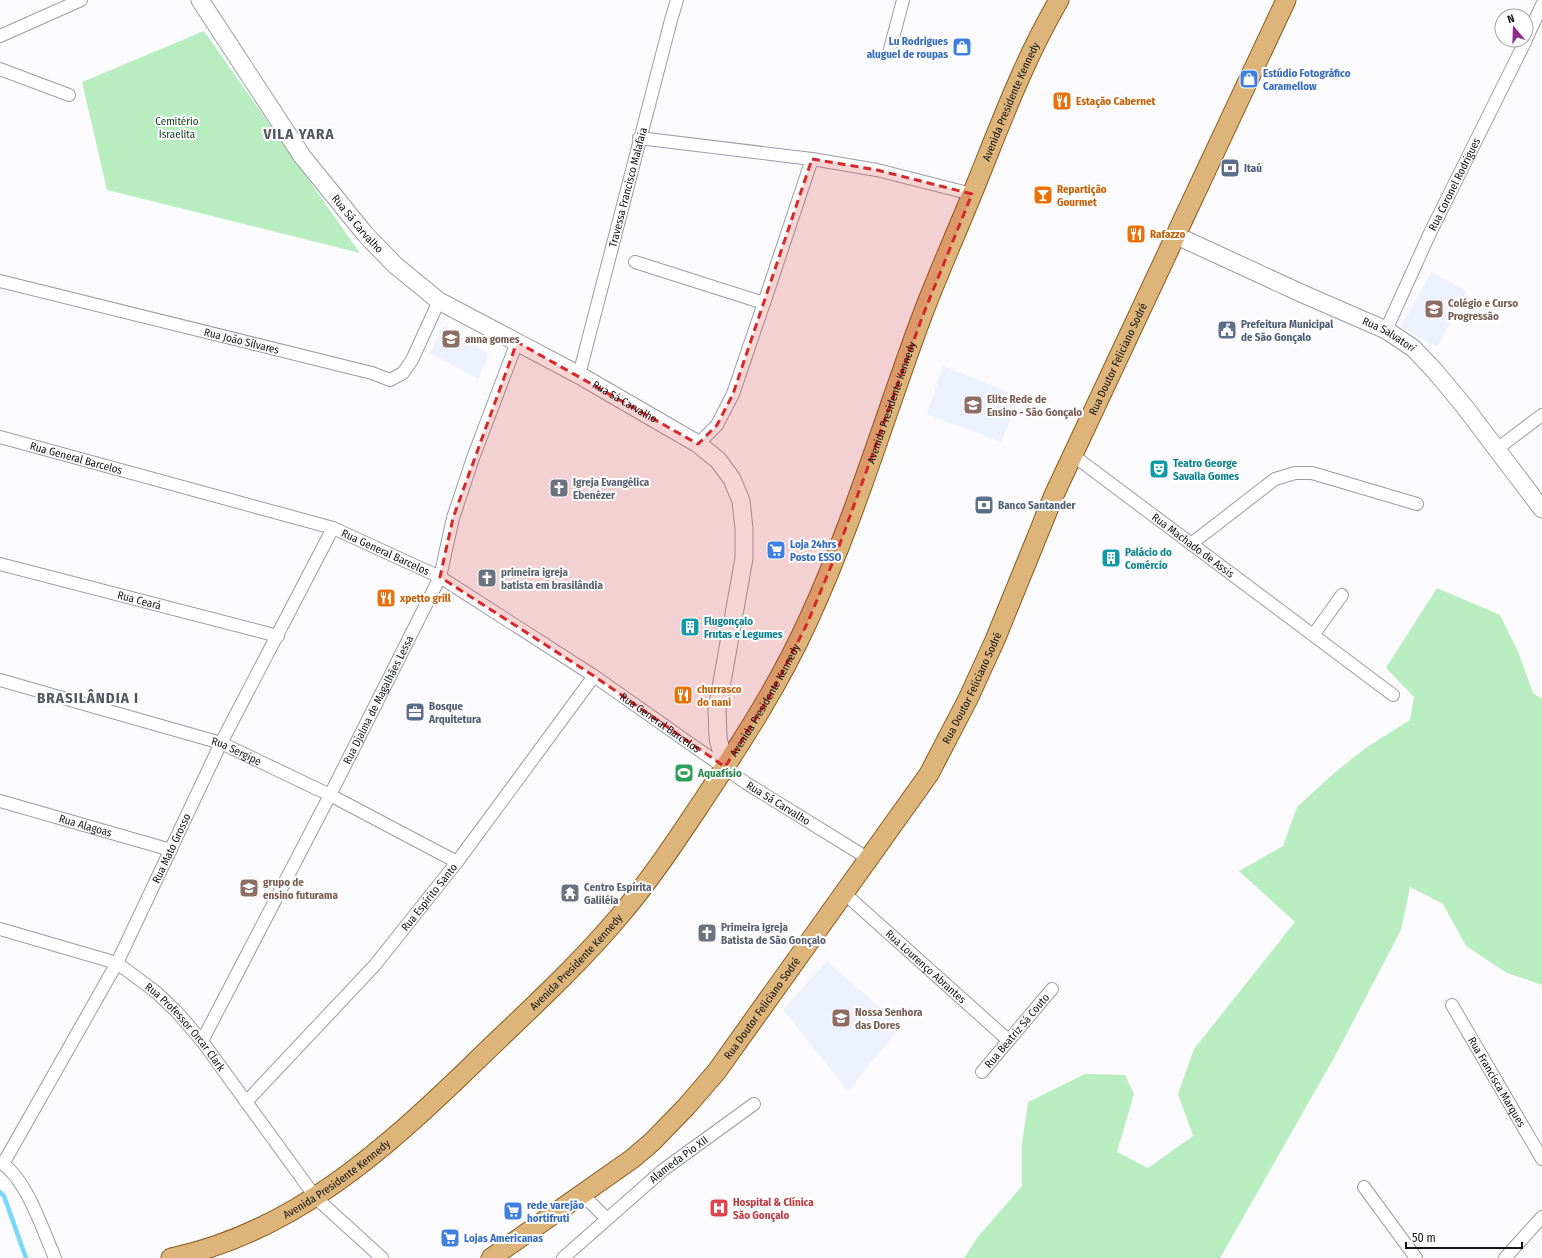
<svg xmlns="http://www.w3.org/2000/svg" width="1542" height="1258" font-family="'Fira Sans Condensed',sans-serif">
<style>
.built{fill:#ecf0ff}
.green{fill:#b8eebf}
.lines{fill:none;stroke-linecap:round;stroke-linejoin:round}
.stream{stroke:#79d7fc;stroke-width:4.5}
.minor-casing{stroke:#9b9da7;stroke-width:14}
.secondary-casing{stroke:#9b9da7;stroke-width:19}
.primary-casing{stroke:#875c1d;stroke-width:21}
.minor{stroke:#fff;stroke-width:12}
.secondary{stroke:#fff;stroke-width:17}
.primary{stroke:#ddb479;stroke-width:19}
.marked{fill:#d62828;fill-opacity:0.2;stroke:#d62828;stroke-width:3;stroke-dasharray:8 5;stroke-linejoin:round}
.labels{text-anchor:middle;stroke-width:4;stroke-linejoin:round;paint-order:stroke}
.shop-label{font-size:11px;font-weight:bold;fill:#366cbe;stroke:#fff;text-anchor:start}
.food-label{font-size:11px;font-weight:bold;fill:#c56008;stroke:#fff;text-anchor:start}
.street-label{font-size:11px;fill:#131418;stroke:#fff}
.park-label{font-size:11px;fill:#083a16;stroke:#fff}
.service-label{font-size:11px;font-weight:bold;fill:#4e5e75;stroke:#fff;text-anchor:start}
.education-label{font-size:11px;font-weight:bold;fill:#785e54;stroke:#fff;text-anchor:start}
.culture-label{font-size:11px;font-weight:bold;fill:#0d838f;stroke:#fff;text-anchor:start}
.worship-label{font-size:11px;font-weight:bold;fill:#5b616d;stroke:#fff;text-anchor:start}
.leisure-label{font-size:11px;font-weight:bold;fill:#27864d;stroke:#fff;text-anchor:start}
.health-label{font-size:11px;font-weight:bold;fill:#be3a42;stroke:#fff;text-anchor:start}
.district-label{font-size:15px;font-weight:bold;letter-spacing:1px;fill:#555760;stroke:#fff}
</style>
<rect width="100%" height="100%" fill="#fbfbfd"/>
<path class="built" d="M1431,272L1467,291L1437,347L1401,327Z
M444,326L489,354L478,379L430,353Z
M943,366L1020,397L1001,442L927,414Z
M827,961L901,1026L848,1091L783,1010Z"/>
<path class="green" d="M204,31L360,253L107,190L82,82Z
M1437,588L1500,615L1519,654L1533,693L1542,699V985L1507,973L1466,946L1443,904L1410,887L1401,930L1335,1056L1220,1258H964L977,1238L1022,1186V1144L1028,1102L1085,1074L1125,1075L1134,1094L1117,1152L1148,1168L1193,1136L1178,1094L1194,1049L1295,922L1239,871L1283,846L1297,807L1334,773L1367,747L1410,720L1414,697L1386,668Z"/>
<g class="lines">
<path class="stream" d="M0,1192L4,1196L26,1258"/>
<defs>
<g id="minor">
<path d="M0,36L81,0"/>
<path d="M1526,39L1542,5"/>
<path d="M889,53L903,0"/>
<path d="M0,69L69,95"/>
<path d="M639,138L812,159"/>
<path d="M635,262L764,303L812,159L877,170L972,194"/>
<path id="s1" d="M0,281L372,373L390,380L403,373L412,360L439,301"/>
<path id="s2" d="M1386,330L1430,233L1526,40"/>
<path id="s3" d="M579,375L671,20L677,0"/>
<path id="s4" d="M0,437L333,528L440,577L594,676L746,783L869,859"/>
<path d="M698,444L717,425L733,394L764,303"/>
<path d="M1497,449L1542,415"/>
<path id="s5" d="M1074,456L1393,695"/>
<path d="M1191,544L1275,479L1295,473H1312L1417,504"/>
<path id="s6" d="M0,564L278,636"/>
<path d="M1314,634L1342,595"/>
<path id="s7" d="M0,680L221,743L330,795L457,862"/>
<path id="s8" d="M0,801L171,850"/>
<path id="s9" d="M844,893L1008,1040"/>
<path id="s10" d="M0,929L117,963L156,992L177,1012L202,1041L316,1198L382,1258"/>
<path id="s11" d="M1452,1005L1542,1159"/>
<path id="s12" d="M202,1041L330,795L440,577L453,518L473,458L517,342"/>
<path id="s13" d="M982,1072L1052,989"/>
<path id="s14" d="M246,1102L375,965L457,862L594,676"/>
<path d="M0,1162C26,1177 43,1231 55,1258"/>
<path id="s15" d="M3,1164L117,963L221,743L333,528"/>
<path d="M1364,1187L1416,1258"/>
<path d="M583,1195L607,1219"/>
<path id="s16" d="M563,1258L663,1170L754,1104"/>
<path d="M1505,1258L1542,1217"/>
</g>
<g id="secondary">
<path id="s17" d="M200,0L302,156L365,234L395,265L439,301L579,375L698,444L718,460L732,479L741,501L744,528V558L717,710L718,738L725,767"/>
<path id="s18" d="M1175,235L1303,294L1386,330L1413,348L1434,370L1464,406L1542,509"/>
</g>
<g id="primary">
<path id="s19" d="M171,1258C292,1233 384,1150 470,1067C520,1018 572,972 617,919C650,881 678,838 706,796C743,740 779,684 807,623C853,524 884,418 922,316C939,271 959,227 977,182C1002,120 1025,58 1059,0"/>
<path id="s20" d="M491,1258L632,1159L652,1142L686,1107L717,1071L929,774L968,699L995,640L1054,495L1286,0"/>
</g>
</defs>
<use href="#minor" class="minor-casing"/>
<use href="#secondary" class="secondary-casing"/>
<use href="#primary" class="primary-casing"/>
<use href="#minor" class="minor"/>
<use href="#secondary" class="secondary"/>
<use href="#primary" class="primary"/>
</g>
<path class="marked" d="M812,159L877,170L972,194L923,315L837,552L807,624L770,696L725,767L594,676L440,577L453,518L517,342L698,444L717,425L733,394Z"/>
<defs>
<symbol id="shop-square" viewBox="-11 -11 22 22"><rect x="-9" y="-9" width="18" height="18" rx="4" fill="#3f7fe0" stroke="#fff"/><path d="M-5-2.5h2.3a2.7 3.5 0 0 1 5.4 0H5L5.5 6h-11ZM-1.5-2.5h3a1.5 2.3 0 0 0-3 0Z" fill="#fff"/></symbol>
<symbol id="restaurant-square" viewBox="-11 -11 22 22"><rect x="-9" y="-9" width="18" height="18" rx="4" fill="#e8710a" stroke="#fff"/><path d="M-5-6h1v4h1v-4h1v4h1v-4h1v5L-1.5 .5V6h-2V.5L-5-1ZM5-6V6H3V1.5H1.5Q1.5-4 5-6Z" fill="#fff"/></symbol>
<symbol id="bank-square" viewBox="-11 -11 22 22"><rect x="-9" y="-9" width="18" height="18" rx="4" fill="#5c6f8a" stroke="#fff"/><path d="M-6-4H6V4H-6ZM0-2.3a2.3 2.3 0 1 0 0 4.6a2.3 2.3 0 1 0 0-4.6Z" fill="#fff"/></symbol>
<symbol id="bar-square" viewBox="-11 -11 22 22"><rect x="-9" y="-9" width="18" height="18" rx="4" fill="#e8710a" stroke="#fff"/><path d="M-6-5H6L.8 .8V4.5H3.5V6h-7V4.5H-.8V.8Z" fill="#fff"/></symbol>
<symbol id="school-square" viewBox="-11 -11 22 22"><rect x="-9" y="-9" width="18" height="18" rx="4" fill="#8d6e63" stroke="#fff"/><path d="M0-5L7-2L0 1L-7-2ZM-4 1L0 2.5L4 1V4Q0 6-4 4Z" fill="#fff"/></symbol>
<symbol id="civic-square" viewBox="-11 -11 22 22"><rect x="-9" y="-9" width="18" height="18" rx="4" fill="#5c6f8a" stroke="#fff"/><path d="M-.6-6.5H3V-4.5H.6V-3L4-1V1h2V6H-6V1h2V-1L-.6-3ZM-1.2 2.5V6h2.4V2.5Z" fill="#fff"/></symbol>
<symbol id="theatre-square" viewBox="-11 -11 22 22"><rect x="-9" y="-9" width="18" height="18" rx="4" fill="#0f9aa8" stroke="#fff"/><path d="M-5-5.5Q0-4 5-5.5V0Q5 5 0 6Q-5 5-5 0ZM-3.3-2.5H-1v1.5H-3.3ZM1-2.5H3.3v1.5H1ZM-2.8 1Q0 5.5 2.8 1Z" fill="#fff"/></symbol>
<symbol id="church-square" viewBox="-11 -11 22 22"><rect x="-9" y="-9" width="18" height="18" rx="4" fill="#6b7280" stroke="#fff"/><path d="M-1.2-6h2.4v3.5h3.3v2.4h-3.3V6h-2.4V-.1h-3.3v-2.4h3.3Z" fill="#fff"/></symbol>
<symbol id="supermarket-square" viewBox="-11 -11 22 22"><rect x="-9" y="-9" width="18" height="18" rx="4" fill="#3f7fe0" stroke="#fff"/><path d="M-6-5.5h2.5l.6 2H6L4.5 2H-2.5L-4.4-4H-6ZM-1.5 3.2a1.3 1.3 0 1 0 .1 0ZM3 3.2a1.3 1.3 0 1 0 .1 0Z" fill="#fff"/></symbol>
<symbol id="building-square" viewBox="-11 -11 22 22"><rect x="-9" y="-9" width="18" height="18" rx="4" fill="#0f9aa8" stroke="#fff"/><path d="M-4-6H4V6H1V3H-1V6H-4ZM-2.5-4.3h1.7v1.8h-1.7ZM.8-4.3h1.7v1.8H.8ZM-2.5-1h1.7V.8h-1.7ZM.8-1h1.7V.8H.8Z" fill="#fff"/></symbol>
<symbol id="office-square" viewBox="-11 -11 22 22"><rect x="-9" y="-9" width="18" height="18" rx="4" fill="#5c6f8a" stroke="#fff"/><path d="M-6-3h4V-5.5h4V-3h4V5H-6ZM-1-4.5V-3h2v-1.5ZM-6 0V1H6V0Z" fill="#fff"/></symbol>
<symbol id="stadium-square" viewBox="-11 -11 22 22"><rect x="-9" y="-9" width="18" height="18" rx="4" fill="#2e9e5b" stroke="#fff"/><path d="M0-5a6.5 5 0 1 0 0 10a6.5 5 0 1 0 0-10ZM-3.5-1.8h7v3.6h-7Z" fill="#fff"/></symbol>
<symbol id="university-square" viewBox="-11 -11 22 22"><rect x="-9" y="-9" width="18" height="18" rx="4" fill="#8d6e63" stroke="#fff"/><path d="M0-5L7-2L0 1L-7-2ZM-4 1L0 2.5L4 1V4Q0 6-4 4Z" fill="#fff"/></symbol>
<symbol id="temple-square" viewBox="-11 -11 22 22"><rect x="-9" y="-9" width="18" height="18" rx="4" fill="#6b7280" stroke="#fff"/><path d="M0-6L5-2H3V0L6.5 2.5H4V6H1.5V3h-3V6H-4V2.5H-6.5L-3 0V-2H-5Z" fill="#fff"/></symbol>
<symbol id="hospital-square" viewBox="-11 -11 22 22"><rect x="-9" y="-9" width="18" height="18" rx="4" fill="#e0444e" stroke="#fff"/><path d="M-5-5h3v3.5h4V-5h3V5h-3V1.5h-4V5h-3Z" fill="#fff"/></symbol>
</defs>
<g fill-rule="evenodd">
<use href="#shop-square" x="951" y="36" width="22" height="22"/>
<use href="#shop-square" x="1238" y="68" width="22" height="22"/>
<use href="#restaurant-square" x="1051" y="90" width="22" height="22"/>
<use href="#bank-square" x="1219" y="157" width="22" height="22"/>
<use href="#bar-square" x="1032" y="184" width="22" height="22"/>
<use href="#restaurant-square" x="1125" y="223" width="22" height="22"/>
<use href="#school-square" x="1423" y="298" width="22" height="22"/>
<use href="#civic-square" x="1216" y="319" width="22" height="22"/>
<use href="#school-square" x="440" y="328" width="22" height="22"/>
<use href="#school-square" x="962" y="394" width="22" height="22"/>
<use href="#theatre-square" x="1148" y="458" width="22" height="22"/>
<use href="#church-square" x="548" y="477" width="22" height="22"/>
<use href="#bank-square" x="973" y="494" width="22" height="22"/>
<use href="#supermarket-square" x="765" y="539" width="22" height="22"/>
<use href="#building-square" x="1100" y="547" width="22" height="22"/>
<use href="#church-square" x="476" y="567" width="22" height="22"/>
<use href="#restaurant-square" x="375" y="587" width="22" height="22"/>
<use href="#building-square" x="679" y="616" width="22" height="22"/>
<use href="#restaurant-square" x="672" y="684" width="22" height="22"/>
<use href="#office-square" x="404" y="701" width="22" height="22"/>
<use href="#stadium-square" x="673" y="762" width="22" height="22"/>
<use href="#university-square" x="238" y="877" width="22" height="22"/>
<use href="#temple-square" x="559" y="882" width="22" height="22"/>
<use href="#church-square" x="696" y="922" width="22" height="22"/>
<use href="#school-square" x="830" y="1007" width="22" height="22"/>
<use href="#hospital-square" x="708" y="1197" width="22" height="22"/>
<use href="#supermarket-square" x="502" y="1200" width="22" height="22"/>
<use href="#supermarket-square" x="439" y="1227" width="22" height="22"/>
</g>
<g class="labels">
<g class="shop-label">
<text x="948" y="45" text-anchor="end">Lu Rodrigues<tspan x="948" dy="13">aluguel de roupas</tspan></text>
<text x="1263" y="77">Estúdio Fotográfico<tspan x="1263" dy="13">Caramellow</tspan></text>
<text x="790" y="548">Loja 24hrs<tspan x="790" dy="13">Posto ESSO</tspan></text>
<text x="527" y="1209">rede varejão<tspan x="527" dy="13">hortifruti</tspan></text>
<text x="464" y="1242">Lojas Americanas</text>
</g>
<g class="food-label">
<text x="1076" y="105">Estação Cabernet</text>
<text x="1057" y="193">Repartição<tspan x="1057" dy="13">Gourmet</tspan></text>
<text x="1150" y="238">Rafazzo</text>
<text x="400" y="602">xpetto grill</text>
<text x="697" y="693">churrasco<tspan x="697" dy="13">do nani</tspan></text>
</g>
<g class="street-label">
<text dy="4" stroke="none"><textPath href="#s19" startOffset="1481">Avenida Presidente Kennedy</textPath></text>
<text dy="4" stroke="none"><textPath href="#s2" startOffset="161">Rua Coronel Rodrigues</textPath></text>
<text dy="4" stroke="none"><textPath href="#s3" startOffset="194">Travessa Francisco Malafaia</textPath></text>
<text dy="4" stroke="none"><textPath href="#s17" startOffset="274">Rua Sá Carvalho</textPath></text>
<text dy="4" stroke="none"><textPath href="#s18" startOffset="236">Rua Salvatori</textPath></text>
<text dy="4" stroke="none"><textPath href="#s1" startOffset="249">Rua João Silvares</textPath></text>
<text dy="4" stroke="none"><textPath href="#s20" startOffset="1116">Rua Doutor Feliciano Sodré</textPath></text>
<text dy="4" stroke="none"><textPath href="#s17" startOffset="598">Rua Sá Carvalho</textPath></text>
<text dy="4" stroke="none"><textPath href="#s19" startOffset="1157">Avenida Presidente Kennedy</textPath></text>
<text dy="4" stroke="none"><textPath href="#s4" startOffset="79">Rua General Barcelos</textPath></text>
<text dy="4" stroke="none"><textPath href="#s5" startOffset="149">Rua Machado de Assis</textPath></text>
<text dy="4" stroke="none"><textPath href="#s4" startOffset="403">Rua General Barcelos</textPath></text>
<text dy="4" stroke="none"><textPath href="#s6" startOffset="144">Rua Ceará</textPath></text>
<text dy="4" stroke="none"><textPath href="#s20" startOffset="756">Rua Doutor Feliciano Sodré</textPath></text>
<text dy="4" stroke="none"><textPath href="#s12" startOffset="384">Rua Djalma de Magalhães Lessa</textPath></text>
<text dy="4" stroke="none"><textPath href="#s19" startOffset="833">Avenida Presidente Kennedy</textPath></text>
<text dy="4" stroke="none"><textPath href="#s4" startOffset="727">Rua General Barcelos</textPath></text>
<text dy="4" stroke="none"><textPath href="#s7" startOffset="247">Rua Sergipe</textPath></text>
<text dy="4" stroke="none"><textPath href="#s4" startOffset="870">Rua Sá Carvalho</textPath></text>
<text dy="4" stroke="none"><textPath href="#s8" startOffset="89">Rua Alagoas</textPath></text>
<text dy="4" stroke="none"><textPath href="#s15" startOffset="358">Rua Mato Grosso</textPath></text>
<text dy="4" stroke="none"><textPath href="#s14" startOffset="275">Rua Espírito Santo</textPath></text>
<text dy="4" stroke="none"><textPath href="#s19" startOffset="509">Avenida Presidente Kennedy</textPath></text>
<text dy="4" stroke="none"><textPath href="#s9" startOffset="110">Rua Lourenço Abrantes</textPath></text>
<text dy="4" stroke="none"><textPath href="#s20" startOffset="372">Rua Doutor Feliciano Sodré</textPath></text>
<text dy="4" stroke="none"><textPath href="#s10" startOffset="216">Rua Professor Orcar Clark</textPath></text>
<text dy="4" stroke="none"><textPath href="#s13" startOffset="54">Rua Beatriz Sá Couto</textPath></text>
<text dy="4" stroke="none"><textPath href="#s11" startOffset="89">Rua Francisca Marques</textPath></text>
<text dy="4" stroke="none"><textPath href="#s16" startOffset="152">Alameda Pio XII</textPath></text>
<text dy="4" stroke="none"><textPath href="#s19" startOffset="185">Avenida Presidente Kennedy</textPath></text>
</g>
<g class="park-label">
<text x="177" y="125">Cemitério<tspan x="177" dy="13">Israelita</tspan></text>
</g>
<g class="service-label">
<text x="1244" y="172">Itaú</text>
<text x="1241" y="328">Prefeitura Municipal<tspan x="1241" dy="13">de São Gonçalo</tspan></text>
<text x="998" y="509">Banco Santander</text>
<text x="429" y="710">Bosque<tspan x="429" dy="13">Arquitetura</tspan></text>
</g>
<g class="education-label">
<text x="1448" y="307">Colégio e Curso<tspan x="1448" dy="13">Progressão</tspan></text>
<text x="465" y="343">anna gomes</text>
<text x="987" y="403">Elite Rede de<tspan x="987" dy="13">Ensino - São Gonçalo</tspan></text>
<text x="263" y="886">grupo de<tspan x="263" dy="13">ensino futurama</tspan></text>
<text x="855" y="1016">Nossa Senhora<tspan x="855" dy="13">das Dores</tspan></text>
</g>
<g class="culture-label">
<text x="1173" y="467">Teatro George<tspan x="1173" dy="13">Savalla Gomes</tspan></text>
<text x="1125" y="556">Palácio do<tspan x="1125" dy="13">Comércio</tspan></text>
<text x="704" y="625">Flugonçalo<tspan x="704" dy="13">Frutas e Legumes</tspan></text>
</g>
<g class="worship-label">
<text x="573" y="486">Igreja Evangélica<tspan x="573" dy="13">Ebenézer</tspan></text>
<text x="501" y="576">primeira igreja<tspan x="501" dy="13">batista em brasilândia</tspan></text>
<text x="584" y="891">Centro Espírita<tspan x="584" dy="13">Galiléia</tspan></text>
<text x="721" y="931">Primeira Igreja<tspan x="721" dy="13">Batista de São Gonçalo</tspan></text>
</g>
<g class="leisure-label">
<text x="698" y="777">Aquafísio</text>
</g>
<g class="health-label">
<text x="733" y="1206">Hospital &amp; Clínica<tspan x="733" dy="13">São Gonçalo</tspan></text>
</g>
<g class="district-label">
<text x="299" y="139">VILA YARA</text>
<text x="88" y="703">BRASILÂNDIA I</text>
</g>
</g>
<g transform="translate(1514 28) rotate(341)"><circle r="19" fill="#ffffff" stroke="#a1a1a3"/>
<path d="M0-3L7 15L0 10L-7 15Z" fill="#8e298f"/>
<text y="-6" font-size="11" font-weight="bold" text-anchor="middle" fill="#131418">N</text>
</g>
<path d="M1406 1242v6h116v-6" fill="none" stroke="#131418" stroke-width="2"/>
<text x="1412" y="1242" font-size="12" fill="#131418" stroke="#ffffff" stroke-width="3" paint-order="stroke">50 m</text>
</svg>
